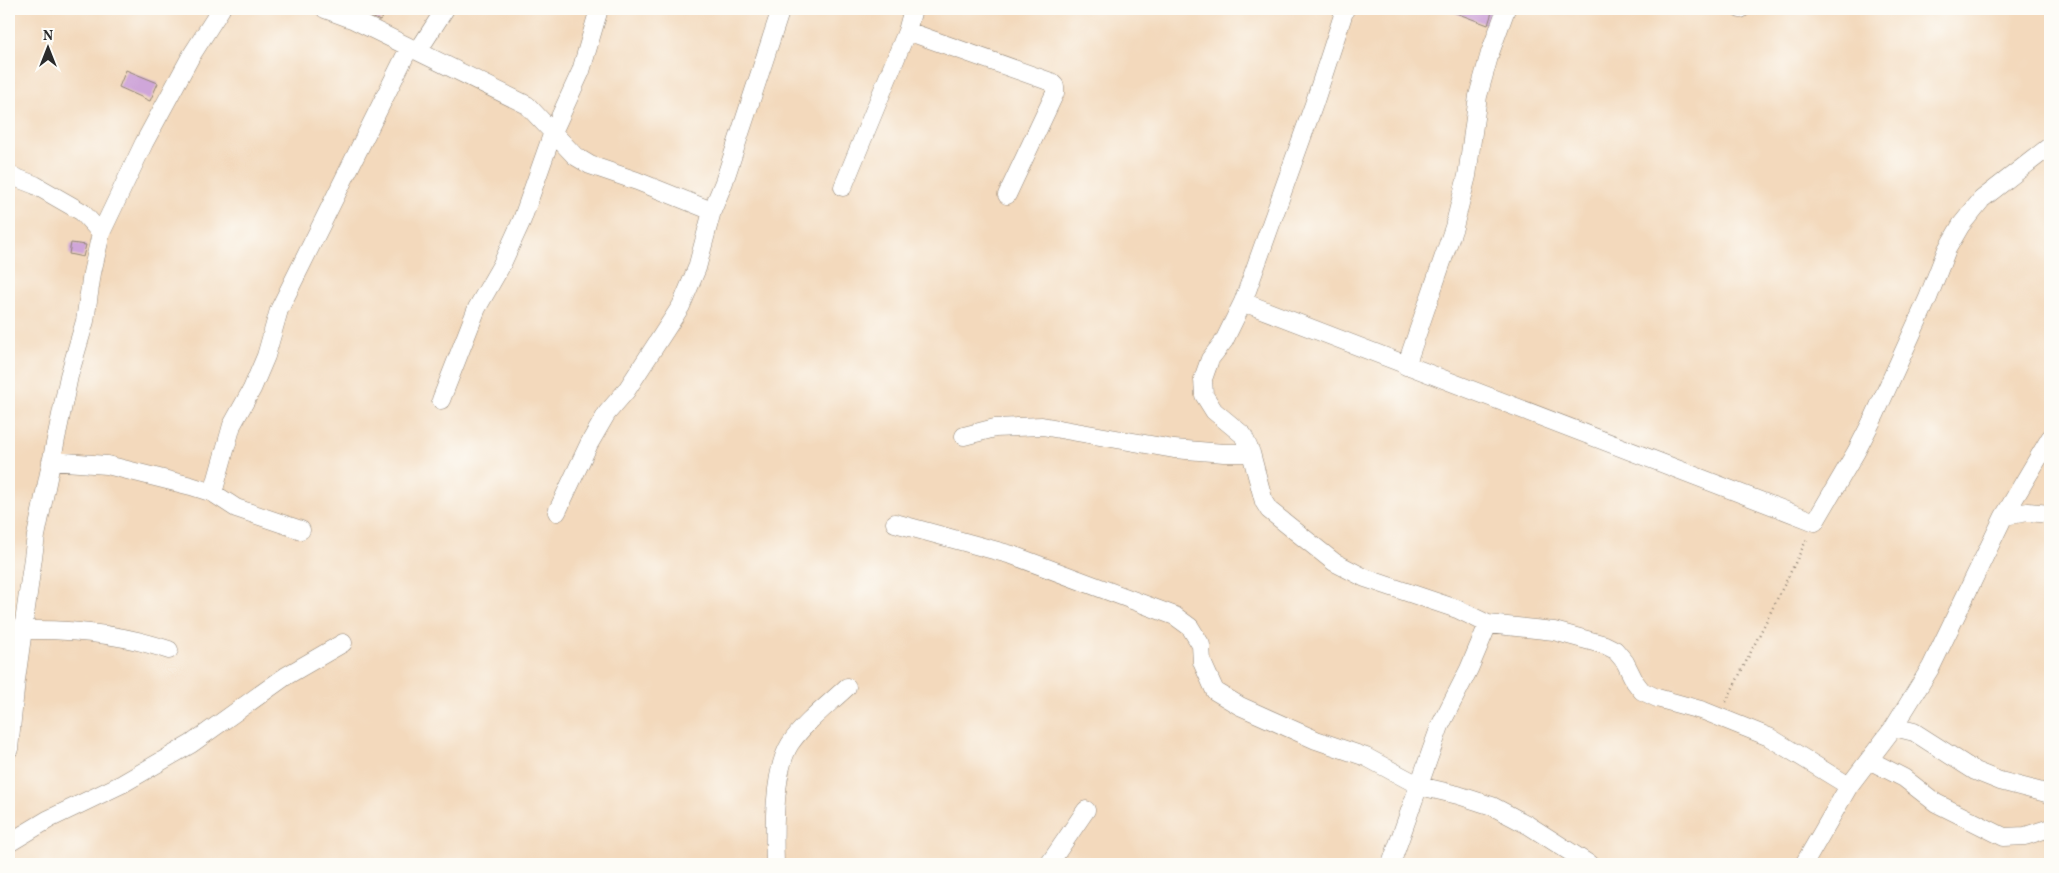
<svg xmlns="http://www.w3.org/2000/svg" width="2059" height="873" font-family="Vollkorn,serif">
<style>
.building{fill:#cfa6d9}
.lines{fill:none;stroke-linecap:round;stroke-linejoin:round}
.minor-casing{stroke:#8f8274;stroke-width:19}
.path{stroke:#8f8274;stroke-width:2.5;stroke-dasharray:1 4;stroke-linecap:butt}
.minor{stroke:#fff;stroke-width:18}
</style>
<rect width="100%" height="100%" fill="#fdfcf7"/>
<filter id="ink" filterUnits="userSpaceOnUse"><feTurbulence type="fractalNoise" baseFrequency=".02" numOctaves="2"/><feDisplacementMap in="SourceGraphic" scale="10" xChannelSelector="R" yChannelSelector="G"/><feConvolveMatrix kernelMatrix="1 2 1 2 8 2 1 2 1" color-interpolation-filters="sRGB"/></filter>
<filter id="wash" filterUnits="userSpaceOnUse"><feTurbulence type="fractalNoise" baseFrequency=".0096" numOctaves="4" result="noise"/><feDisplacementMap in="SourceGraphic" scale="20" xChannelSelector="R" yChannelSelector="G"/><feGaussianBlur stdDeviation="1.12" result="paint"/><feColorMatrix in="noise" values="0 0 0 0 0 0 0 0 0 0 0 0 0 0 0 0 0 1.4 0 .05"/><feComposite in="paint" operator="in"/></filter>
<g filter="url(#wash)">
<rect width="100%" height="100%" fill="#f3d9bc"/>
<g id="blocks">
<path class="building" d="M355,9H386L380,21Z
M1448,9H1493L1488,25L1448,10Z
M126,70L158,83L150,101L119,87Z
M71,243L86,245L83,257L69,254Z"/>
</g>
</g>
<g filter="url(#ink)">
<use href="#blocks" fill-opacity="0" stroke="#8f8274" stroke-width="1"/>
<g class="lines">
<defs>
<path id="minor" d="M325,9L352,19L527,105L575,156L590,165L637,181L712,211
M1740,9H1741
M907,31L1051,82L1055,86V93L1007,195
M418,51L445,9
M9,175L35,185L82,212L101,233
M843,187L907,31L913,9
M1243,302L1815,522L1856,452L1875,415L1928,298L1947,249L1961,225L1982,199L2050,146
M1406,366L1454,227L1467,176L1478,96L1490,53L1506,9
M441,400L477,308L501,266L522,220L553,132L581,71L599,9
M964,436L995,428L1042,426L1174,449L1224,453H1251L1264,502L1269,510L1334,562L1365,578L1457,609L1488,624L1554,631L1605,645L1615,650L1625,662L1635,682L1642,691L1657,698L1704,711L1769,737L1849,786
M1251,453L1243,435L1214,411L1204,395L1203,379L1210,359L1224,341L1243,302L1314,104L1345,9
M51,461L107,465L191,486L213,493L236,508L301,530
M213,493L232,425L252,389L266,356L279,310L409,48
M557,512L589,444L607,413L626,391L681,306L697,268L712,211L724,182L781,9
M2004,516L2028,512L2050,514
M895,523L1012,555L1175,616L1190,627L1201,645L1202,662L1215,691L1240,706L1316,740L1366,757L1420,786L1458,795L1492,806L1528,825L1589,864
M23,630C72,629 123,634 169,650
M1894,727L1914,732L1975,771L2000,781L2050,794
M9,749L16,680L36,536L69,376L85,321L92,273L101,233L144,143L191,56L221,9
M1869,760L1904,778L1936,803L2004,837L2025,836L2050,828
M9,843L49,819L122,784L191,744L286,676L343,643
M775,864C774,832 773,771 790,744C805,722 828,705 847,687
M1049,864L1086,810
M1391,864L1440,726L1469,669L1488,624
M1804,864L1849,786L1894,727L1931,667L2004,516L2050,438"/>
</defs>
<use href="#minor" class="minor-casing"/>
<path class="path" d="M1726,702L1808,537"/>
<use href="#minor" class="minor"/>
</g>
</g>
<rect width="2059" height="873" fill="none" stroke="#fdfcf7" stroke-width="30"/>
<g transform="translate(48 48)" stroke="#fdfcf7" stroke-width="4" paint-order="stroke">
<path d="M0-4L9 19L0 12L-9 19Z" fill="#2b2b2b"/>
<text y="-8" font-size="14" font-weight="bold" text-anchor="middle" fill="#2b2b2b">N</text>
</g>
</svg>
